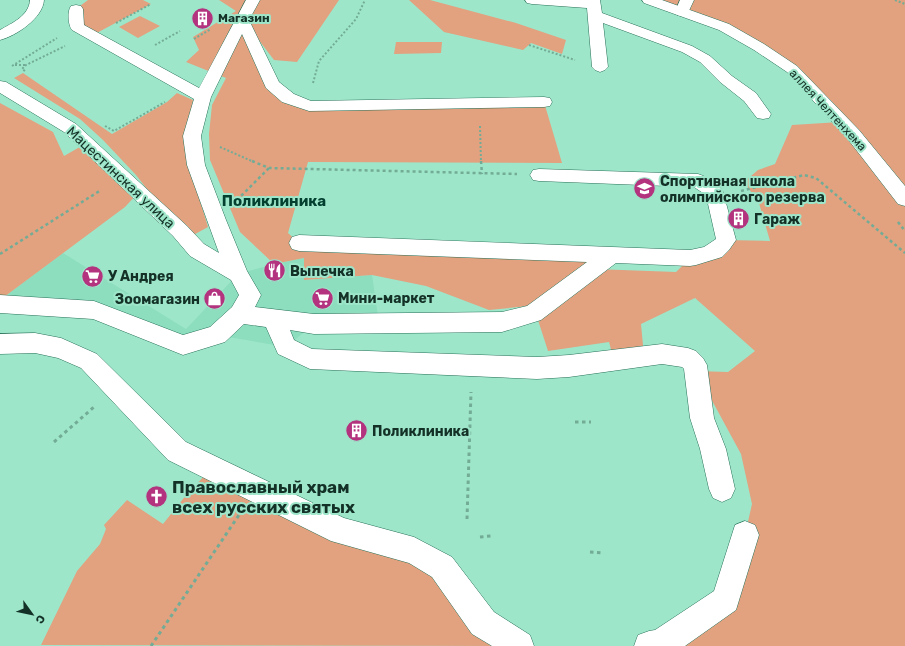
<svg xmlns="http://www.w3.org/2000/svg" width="905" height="646" font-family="Rubik,sans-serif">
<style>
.built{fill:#8cdebf}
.green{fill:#e2a17f}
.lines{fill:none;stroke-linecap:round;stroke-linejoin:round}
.minor-casing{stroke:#287159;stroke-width:1}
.major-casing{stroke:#287159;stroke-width:1}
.path-far2{stroke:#72ac96;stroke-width:2;stroke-dasharray:2 2;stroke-linecap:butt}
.path-far1{stroke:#72ac96;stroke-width:2.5;stroke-dasharray:3 3;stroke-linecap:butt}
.path{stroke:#72ac96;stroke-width:3;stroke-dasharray:3.5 3.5;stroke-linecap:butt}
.minor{fill:#fff;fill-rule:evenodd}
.major{fill:#fff;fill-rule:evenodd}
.labels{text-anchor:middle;stroke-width:4;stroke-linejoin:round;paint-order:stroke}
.far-poi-label{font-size:12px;font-weight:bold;fill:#143127;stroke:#9ee6ca;text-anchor:start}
.far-street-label{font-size:12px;fill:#143127;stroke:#9ee6ca}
.street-label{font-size:14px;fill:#143127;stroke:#9ee6ca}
.poi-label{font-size:14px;font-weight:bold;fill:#143127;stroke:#9ee6ca;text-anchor:start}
.neighbourhood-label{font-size:15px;font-weight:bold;fill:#034030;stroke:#9ee6ca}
.near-poi-label{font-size:17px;font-weight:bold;fill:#143127;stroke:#9ee6ca;text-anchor:start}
</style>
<rect width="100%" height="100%" fill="#9ee6ca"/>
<path class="built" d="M63,253L186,329L238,274L274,264L304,258V280L372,275L379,323L314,324L286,347L217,335L183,345L94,310L0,300Z"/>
<path class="green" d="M88,0H143L151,4L93,35L77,27L76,9Z
M219,0H339L297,62L274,60L239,14L272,85L309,106L544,102L562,163L308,162L288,233L299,243L612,255L594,269L676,272L690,258L726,240L770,241L759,203L744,182L758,170L775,164L792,125L840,122L833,112L759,47L650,0H905V646H649L726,600L745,535L752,504L741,454L696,371L728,372L755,351L695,298L641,324L644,356L614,360L609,342L548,351L538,320L559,303L489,310L426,286L372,275L304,280V258L274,264L240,232L210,160L209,134L212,105L226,78L186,62L199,50L193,37L236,11Z
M409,0H430L516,23L566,40L562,54L531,43L523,50L444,32Z
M140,16L160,26L138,38L119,27Z
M396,42H442L441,53L394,54Z
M23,73L112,134L167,102L177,93L193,100L185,151L208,227L186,239L136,175L103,140L80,119L14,78Z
M0,103L53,132L64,156L85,144L139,192L125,207L0,300Z
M212,468L414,551L519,646L41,645L77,571L100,544L106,529L104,525L127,500L163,524L187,494Z"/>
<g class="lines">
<defs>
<path id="minor" d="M30,0H44C43,18 16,36 0,40V30C12,23 29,16 30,0Z
M246,0H260L249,20L279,82L294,94L311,101L544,97L550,98L552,102L550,106L544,107L309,111L282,102L266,88L242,34L211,97L201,136L205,165L226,220L247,271L261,295L255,307L314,314L502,312L527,306L587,262L299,251L292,249L289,243L292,237L299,235L690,250L704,247L716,239L706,195L694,187L539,181L533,180L530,175L533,170L539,169L698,174C707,177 718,183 723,192L736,240L729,250L722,257L696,265L690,266L616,263L541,320L502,332L314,334L290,330L294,340L312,349L537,357L569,355L662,344L688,348L696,351L703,358L707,365L714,418L726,449L735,489L731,498L722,502L713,498L709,489L700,449L690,418L684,369L682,367L662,364L569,377L537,379L310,369L278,354L266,327L244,324L225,342L183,355L93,319L0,313V295L94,301L183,335L210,327L232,307L239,295L231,280L190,256L173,236L64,132L0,93V81L6,82L76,124L187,226L204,244L219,253L187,165L183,136L194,99L72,30C68,25 67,11 71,6L76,5L81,6L83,9L84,25L199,88Z
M525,0H600L602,13L692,46L710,56L732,76L756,93L771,114L769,118L763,119L757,118L744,101L720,82L700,62L682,52L603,23L608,67L605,70L600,72L595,70L592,67L587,8L532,4L527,3Z
M680,0H694L687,15L682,16L677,15L675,12Z
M35,333L61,338L97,354L186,442L344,518L414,537L452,557L494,612L530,635L534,646H492L472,634L432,577L409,563L331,541L168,460L81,368L58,358L35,353L0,354V334Z
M745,521L755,525L759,535L736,610L685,646H634L638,635L649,631L655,630L714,591L735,525Z"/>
<path id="major" d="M642,0H662L729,24L764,44L797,66L859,130L905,186V206L898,204L847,138L787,72L754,50L719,30L644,3Z"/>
</defs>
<use href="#minor" class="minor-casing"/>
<use href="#major" class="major-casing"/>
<path class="path-far2" d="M895,0L905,4
M116,23L151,4
M194,39L211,29
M155,45L180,31
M529,45L575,60
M15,65H26
M12,66L57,38
M25,71L22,69L26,65L65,46
M313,83L319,61L356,19L365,0
M105,126L114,131L165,102
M480,126L481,162
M220,147L254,162"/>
<path class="path-far1" d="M252,161L269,168L517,174
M481,161L482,174
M741,191L804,175L816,178L905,253
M237,200L269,168
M898,222L905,231
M0,254L101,190"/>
<path class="path" d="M575,422H591
M54,442L94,407
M467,519L471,392
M480,537L491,536
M590,552L604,553
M151,646L239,515"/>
<use href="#minor" class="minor"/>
<use href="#major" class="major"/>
</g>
<defs>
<symbol id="building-disc" viewBox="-11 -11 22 22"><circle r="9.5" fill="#b3337f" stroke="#9ee6ca"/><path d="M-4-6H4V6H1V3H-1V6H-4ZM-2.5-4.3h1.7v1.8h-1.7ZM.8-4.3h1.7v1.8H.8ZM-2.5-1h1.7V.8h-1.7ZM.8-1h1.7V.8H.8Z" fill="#fff"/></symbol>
<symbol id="school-disc" viewBox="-11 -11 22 22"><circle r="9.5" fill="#b3337f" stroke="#9ee6ca"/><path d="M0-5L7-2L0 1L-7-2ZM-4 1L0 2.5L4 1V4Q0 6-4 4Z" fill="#fff"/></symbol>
<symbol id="restaurant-disc" viewBox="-11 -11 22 22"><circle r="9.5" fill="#b3337f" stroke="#9ee6ca"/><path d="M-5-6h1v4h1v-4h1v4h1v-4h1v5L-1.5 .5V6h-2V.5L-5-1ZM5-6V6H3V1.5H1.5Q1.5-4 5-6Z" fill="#fff"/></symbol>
<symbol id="supermarket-disc" viewBox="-11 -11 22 22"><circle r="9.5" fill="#b3337f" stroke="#9ee6ca"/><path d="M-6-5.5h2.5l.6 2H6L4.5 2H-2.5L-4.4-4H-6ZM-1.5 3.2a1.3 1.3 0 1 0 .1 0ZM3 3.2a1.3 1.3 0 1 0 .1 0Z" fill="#fff"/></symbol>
<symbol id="shop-disc" viewBox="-11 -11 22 22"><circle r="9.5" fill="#b3337f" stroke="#9ee6ca"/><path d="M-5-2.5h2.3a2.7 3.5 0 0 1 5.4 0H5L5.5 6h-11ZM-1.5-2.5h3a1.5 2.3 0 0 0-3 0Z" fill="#fff"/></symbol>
<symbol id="church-disc" viewBox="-11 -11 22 22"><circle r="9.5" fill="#b3337f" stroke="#9ee6ca"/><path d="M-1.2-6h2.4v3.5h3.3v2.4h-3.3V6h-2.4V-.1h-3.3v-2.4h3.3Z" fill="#fff"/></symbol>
</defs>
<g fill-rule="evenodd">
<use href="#building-disc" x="190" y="6" width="25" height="25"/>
<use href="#school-disc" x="632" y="176" width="25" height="25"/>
<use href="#building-disc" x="726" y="206" width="25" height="25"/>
<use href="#restaurant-disc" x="262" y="258" width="25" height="25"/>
<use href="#supermarket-disc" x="80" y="264" width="25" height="25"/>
<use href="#supermarket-disc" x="310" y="286" width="25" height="25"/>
<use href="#shop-disc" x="202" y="286" width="25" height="25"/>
<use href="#building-disc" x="344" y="418" width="25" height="25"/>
<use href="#church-disc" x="144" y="484" width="25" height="25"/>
</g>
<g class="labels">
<g class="far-poi-label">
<text x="218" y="22">Магазин</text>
</g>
<g class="far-street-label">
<text transform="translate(828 110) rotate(47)" y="4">аллея Челтенхема</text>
</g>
<g class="street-label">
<text transform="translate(121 177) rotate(43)" y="5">Мацестинская улица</text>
</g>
<g class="poi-label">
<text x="660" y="186">Спортивная школа<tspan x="660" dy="16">олимпийского резерва</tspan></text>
<text x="754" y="224">Гараж</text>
<text x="290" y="276">Выпечка</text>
<text x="108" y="281">У Андрея</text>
<text x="338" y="303">Мини-маркет</text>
<text x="200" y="304" text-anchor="end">Зоомагазин</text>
<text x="372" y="436">Поликлиника</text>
</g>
<g class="neighbourhood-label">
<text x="274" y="206">Поликлиника</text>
</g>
<g class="near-poi-label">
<text x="172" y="493">Православный храм<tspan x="172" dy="20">всех русских святых</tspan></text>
</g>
</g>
<g transform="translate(32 614) rotate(123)" stroke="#9ee6ca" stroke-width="3" paint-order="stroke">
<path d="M0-3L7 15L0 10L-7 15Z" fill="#143127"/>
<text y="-6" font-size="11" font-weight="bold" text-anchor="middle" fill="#143127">С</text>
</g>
</svg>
